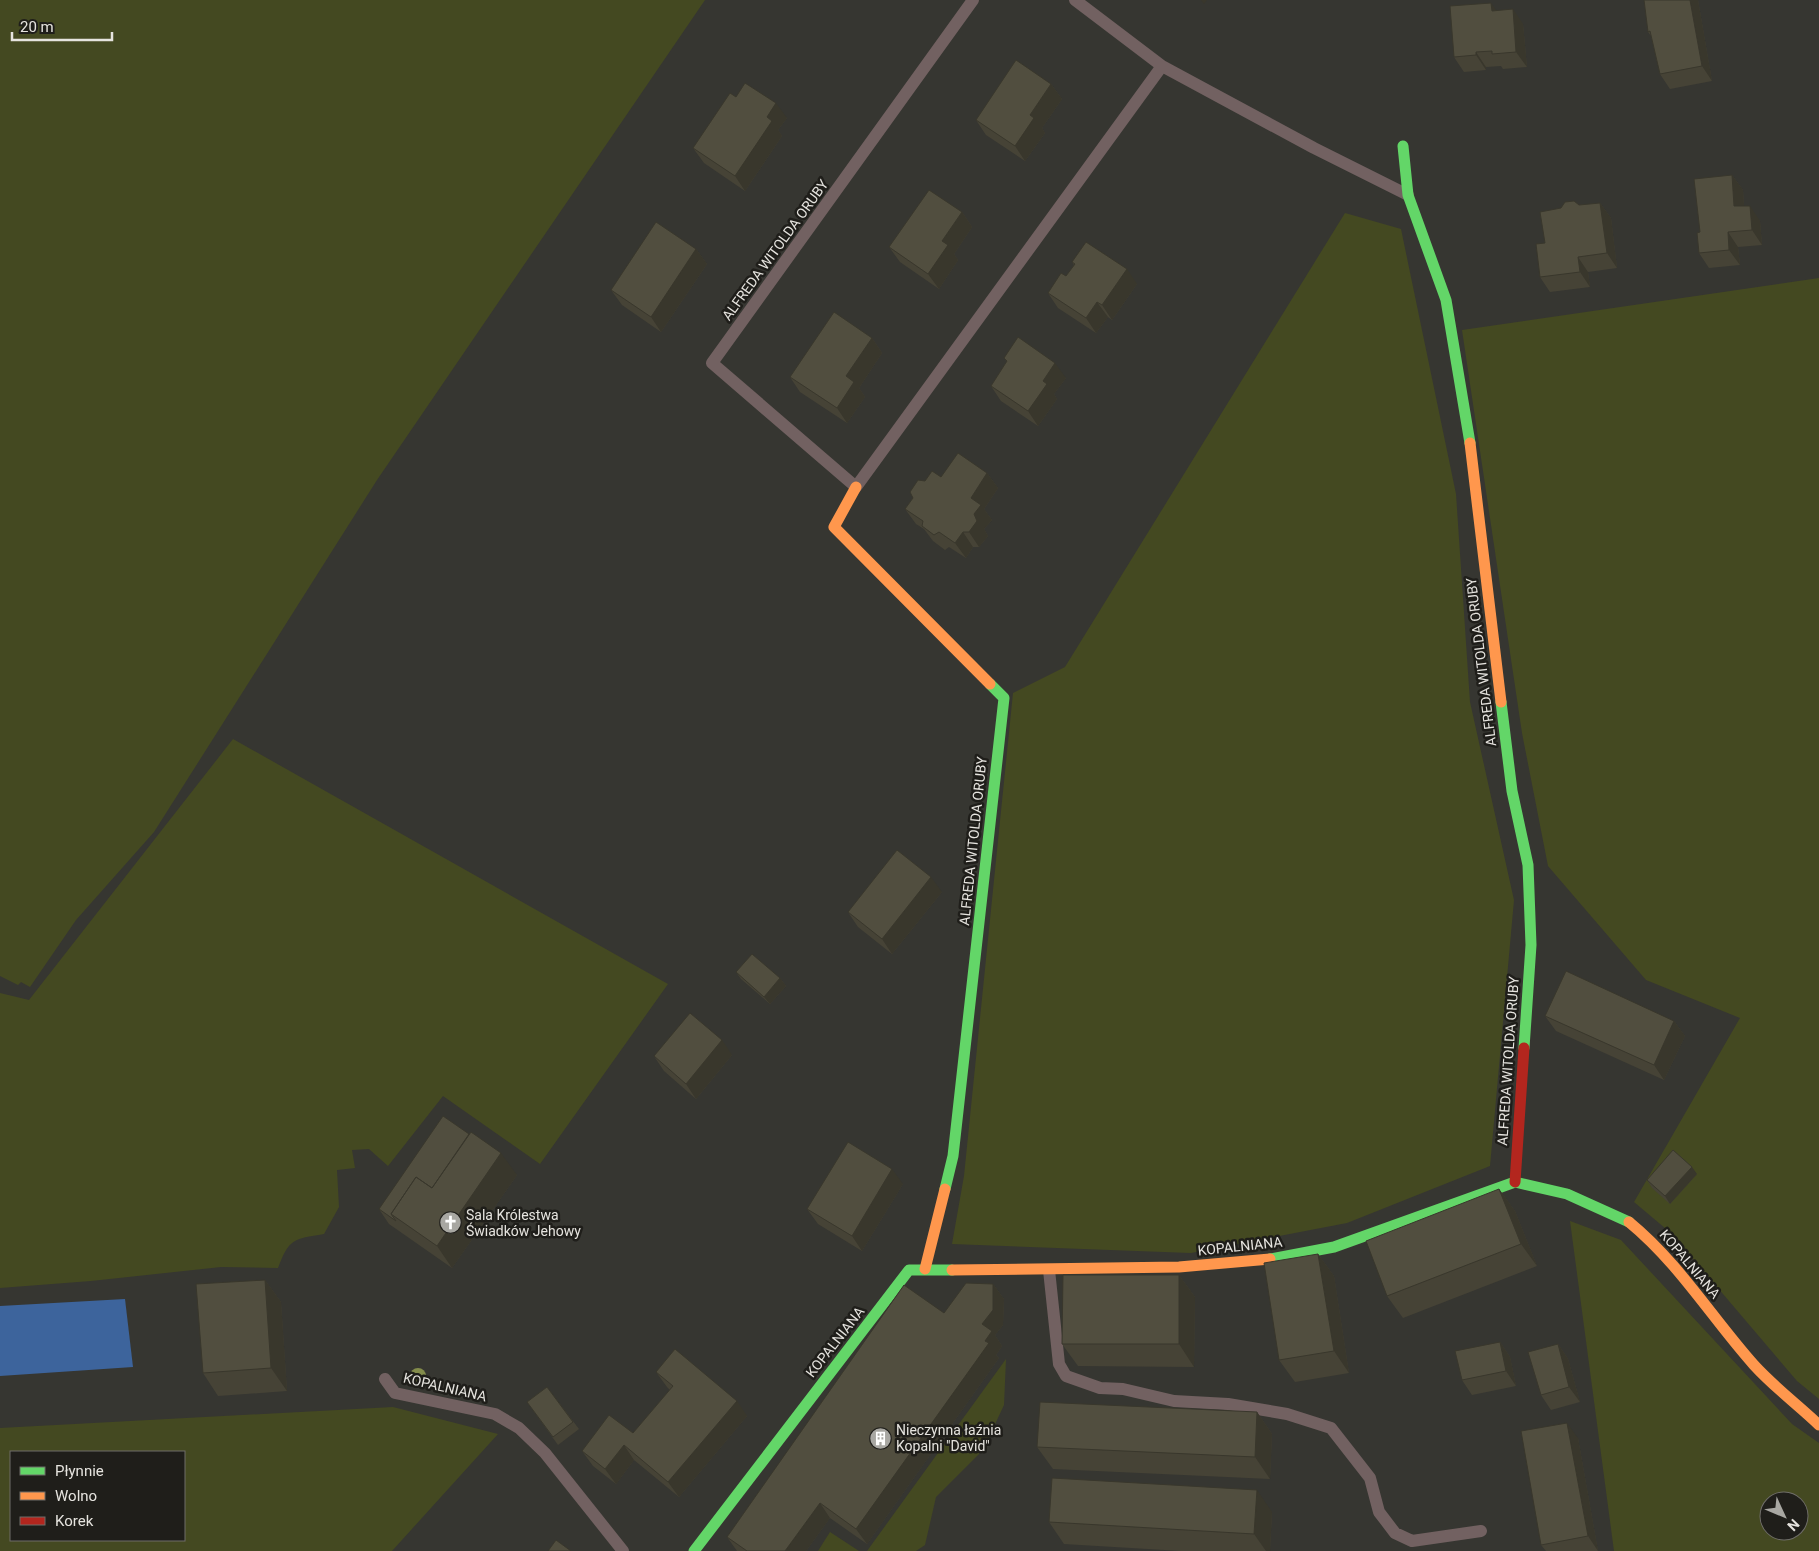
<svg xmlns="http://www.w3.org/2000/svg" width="1819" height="1551" font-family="Roboto,sans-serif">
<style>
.green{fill:#444921;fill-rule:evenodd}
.water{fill:#3d649c}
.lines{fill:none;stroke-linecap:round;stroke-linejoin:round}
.lane{stroke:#726161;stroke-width:12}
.fast{stroke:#63d668;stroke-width:11}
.slow{stroke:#ff974d;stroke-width:11}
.jam{stroke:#b3261e;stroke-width:11}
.tree{fill:#838c4b}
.wall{fill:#464336}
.shaded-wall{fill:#39372c}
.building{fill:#514e3f;stroke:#39372c}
.labels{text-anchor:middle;stroke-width:5;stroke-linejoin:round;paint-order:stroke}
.street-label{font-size:14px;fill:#e6e4df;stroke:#1f1e1a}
.poi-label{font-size:14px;fill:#e6e4df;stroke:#1f1e1a;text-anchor:start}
</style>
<rect width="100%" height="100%" fill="#363631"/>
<path class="green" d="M0,0H705L377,480L154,832L76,920L30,987L21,982L18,985L0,976Z
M1345,213L1401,229L1456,494L1470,702L1514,900L1490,1166L1347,1223L1191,1253L952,1244L964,1176L1013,693L1065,667Z
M1819,278V1399L1797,1381L1672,1234L1634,1202L1740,1018L1646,980L1548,866L1522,733L1462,330Z
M233,739L668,984L540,1164L443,1096L388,1166L369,1149L352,1150L355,1168L337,1170L339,1207L324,1234C293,1239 289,1239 278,1268L221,1267L91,1281L0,1288V993L29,1000Z
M1570,1221L1621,1240L1792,1424L1819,1443V1551H1614ZM1769,1501H1799V1531H1769Z
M1006,1359L1004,1405L983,1450L936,1497L925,1545L916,1551H867Z
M393,1407L498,1434L392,1551H0V1428ZM11,1452H184V1540H11Z
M830,1532L859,1551H818Z"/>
<path class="water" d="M125,1299L133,1367L0,1376V1306Z"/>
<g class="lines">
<path class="lane" d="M973,0L712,363L856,487L1162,66L1075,0
M1162,66L1314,148L1408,195
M1049,1270L1059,1364L1066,1376L1100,1388L1123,1389L1174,1401L1228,1404L1287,1414L1331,1428L1370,1478L1379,1512L1395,1533L1412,1541L1481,1531
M385,1379L395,1393L495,1414L519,1428L545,1453L623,1551"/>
<path class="fast" d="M1403,146L1408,195L1446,300L1470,443
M1501,702L1512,791L1528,865L1531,945L1524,1048
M945,1189L953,1156L1004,698L990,684
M1270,1259L1334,1247L1515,1182L1567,1194L1629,1222
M694,1551L909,1270H952"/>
<path class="slow" d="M1470,443L1501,702
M856,487L834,527L990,684
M1629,1222C1679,1263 1712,1318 1754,1365C1774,1387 1798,1405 1819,1425
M925,1269L945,1189
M952,1270L1179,1267L1270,1259"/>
<path class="jam" d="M1515,1182L1524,1048"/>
</g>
<circle class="tree" cx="418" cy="1376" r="8"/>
<path class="wall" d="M1698,0L1712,81L1670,89L1660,74L1651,36L1648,32Z
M1496,10L1523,24L1527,67L1503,69L1501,66L1486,67V70L1464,72L1454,57Z
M1051,84L1062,99L1042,128L1045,133L1025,161L986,135L976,120Z
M736,97L787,118L778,130L782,136L745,191L704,163L693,148Z
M1732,175L1743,190L1744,206L1760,221L1762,245L1738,247L1740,265L1709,268L1699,253L1700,232Z
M1600,203L1611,218L1617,268L1588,272L1590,287L1550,292L1540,277L1545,243L1561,208Z
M962,212L972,227L954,254L958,260L939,289L900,262L889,247Z
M696,249L707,264L661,332L622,305L611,290Z
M1072,262L1137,284L1112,320L1108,317L1096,333L1058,308L1048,293L1066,276L1074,265Z
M872,338L882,353L859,388L865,397L847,423L800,392L790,377Z
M1004,358L1066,378L1054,394L1057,399L1038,426L1001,401L991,386L1007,362Z
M987,473L998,488L984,509L992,520L984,529L988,536L979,547H973L966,558L949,547L945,550L933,541L924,529L916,524L905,509L925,481L941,477Z
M942,892L892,954L858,927L848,912Z
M736,972L780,978L786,986L770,1004L741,979Z
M1545,1016L1674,1021L1685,1036L1664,1080L1556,1031Z
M732,1055L696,1099L664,1071L654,1056Z
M469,1134L517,1175L452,1268L389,1224L379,1209Z
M1697,1174L1670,1204L1652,1188L1647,1180Z
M903,1184L862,1251L818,1224L807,1209Z
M1499,1189L1515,1211L1537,1266L1403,1318L1387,1296Z
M1318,1254L1334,1276L1349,1373L1295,1382L1279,1360Z
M1179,1275L1195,1297L1194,1367L1078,1366L1062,1344Z
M265,1280L281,1302L287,1391L218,1396L203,1373Z
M993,1284L1004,1299L1003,1325L995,1335L1002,1346L996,1355L999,1358L867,1544L830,1518L806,1551H737L727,1537L944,1313Z
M1500,1342L1510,1357L1516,1386L1472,1395L1462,1380Z
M1558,1344L1568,1359L1580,1402L1551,1410L1541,1395Z
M656,1372L747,1416L679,1497L634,1460L616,1484L593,1466L582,1451L633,1433L670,1390L667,1387Z
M547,1387L579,1429L558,1445L527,1402Z
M1257,1412L1272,1434L1270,1479L1053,1469L1037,1447Z
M1578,1438L1598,1551H1546L1541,1545Z
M1272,1512L1270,1551H1181L1064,1544L1049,1522Z"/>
<path class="shaded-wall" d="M1201,0H1207L1204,4Z
M1690,0H1698L1712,81L1702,66Z
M1491,3L1502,18L1492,11Z
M1513,9L1523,24L1527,67L1516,52Z
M1476,52L1486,67V70L1476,55Z
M1051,84L1062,99L1042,128L1045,133L1025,161L1015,146L1030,115Z
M776,103L787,118L778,130L782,136L745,191L735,176L767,117Z
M1732,175L1743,190L1745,221L1734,206Z
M1600,203L1611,218L1617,268L1607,253Z
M1750,206L1760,221L1762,245L1752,230Z
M962,212L972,227L954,254L958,260L939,289L928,274L942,241Z
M1728,232L1738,247L1740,265L1729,250Z
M696,249L707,264L661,332L651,317Z
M1578,257L1588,272L1590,287L1580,272Z
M1127,269L1137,284L1112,320L1102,305Z
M1097,302L1108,317L1096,333L1086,318Z
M872,338L882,353L859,388L865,397L847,423L837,408L846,376Z
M1055,363L1066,378L1054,394L1057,399L1038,426L1028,411L1043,381Z
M987,473L998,488L984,509L992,520L984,529L988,536L979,547L969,532L974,514L971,498Z
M963,532L973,547L966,558L955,543Z
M931,877L942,892L892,954L882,939Z
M780,978L786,986L770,1004L764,997Z
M1674,1021L1685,1036L1664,1080L1654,1065Z
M722,1040L732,1055L696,1099L686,1084Z
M501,1153L517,1175L452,1268L437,1246Z
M1692,1167L1697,1174L1670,1204L1665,1196Z
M892,1169L903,1184L862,1251L852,1236Z
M1499,1189L1515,1211L1537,1266L1521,1244Z
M1318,1254L1334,1276L1349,1373L1334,1351Z
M1179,1275L1195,1297L1194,1367L1179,1344Z
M265,1280L281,1302L287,1391L271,1368Z
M993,1284L1004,1299L1003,1325L995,1335L1002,1346L996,1355L999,1358L867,1544L856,1529L985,1341L982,1324Z
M1500,1342L1510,1357L1516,1386L1506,1371Z
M1558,1344L1568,1359L1580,1402L1569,1387Z
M737,1401L747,1416L679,1497L668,1482Z
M1257,1412L1272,1434L1270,1479L1255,1457Z
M1567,1423L1578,1438L1598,1551L1588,1536Z
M624,1445L634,1460L616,1484L605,1469Z
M1257,1490L1272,1512L1270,1551H1266L1254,1534Z
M820,1503L830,1518L806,1551H785Z"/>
<path class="building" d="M1644,0H1690L1702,66L1660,74L1650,31L1648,32Z
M1491,3L1492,11L1513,9L1516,52L1492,54V51L1476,52V55L1454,57L1450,6Z
M1016,60L1051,84L1030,115L1034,118L1015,146L976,120Z
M745,83L776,103L767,117L772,121L735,176L693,148L730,93L736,97Z
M1732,175L1734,206H1750L1752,230L1728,232L1729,250L1699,253L1697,233L1700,232L1694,179Z
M929,190L962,212L942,241L948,245L928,274L889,247Z
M1574,201L1579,205L1600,203L1607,253L1578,257L1580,272L1540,277L1536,244L1545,243L1540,212L1561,208L1565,202Z
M656,222L696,249L651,317L611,290Z
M1086,242L1127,269L1102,305L1097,302L1086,318L1048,293L1061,273L1066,276L1075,264L1072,262Z
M834,312L872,338L846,376L854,382L837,408L790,377Z
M1018,337L1055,363L1043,381L1047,384L1028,411L991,386L1007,361L1004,358Z
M958,453L987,473L971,498L981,505L974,514L977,521L969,532H963L955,543L939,532L934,535L922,526L923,521L905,509L913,498L910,492L918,480L925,481L932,471L941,477Z
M897,850L931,877L882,939L848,912Z
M752,954L780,978L764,997L736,972Z
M1566,971L1674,1021L1654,1065L1545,1016Z
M690,1013L722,1040L686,1084L654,1056Z
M443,1116L469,1134L432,1188L416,1177L391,1214L396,1221L379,1209Z
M471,1132L501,1153L437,1246L391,1214L416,1177L432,1188Z
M848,1142L892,1169L852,1236L807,1209Z
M1673,1150L1692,1167L1665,1196L1647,1180Z
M1499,1189L1521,1244L1387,1296L1366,1241Z
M1318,1254L1334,1351L1279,1360L1264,1263Z
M1063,1275H1179V1344H1062Z
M265,1280L271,1368L203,1373L196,1284Z
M966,1283L993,1284V1310L982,1324L992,1331L985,1341L989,1343L856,1529L820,1503L785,1551H747L727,1537L904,1285L944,1313Z
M1500,1342L1506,1371L1462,1380L1455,1351Z
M1558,1344L1569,1387L1541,1395L1528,1352Z
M675,1349L737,1401L668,1482L624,1445L605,1469L582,1451L609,1415L633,1433L673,1386L656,1372Z
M547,1387L573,1422L553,1437L527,1402Z
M1040,1402L1257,1412L1255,1457L1037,1447Z
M1567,1423L1588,1536L1541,1545L1521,1431Z
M1052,1478L1257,1490L1254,1534L1049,1522Z
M556,1540L571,1551H548Z"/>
<defs>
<symbol id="church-disc" viewBox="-11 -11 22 22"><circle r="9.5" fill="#a8a7a2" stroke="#1f1e1a"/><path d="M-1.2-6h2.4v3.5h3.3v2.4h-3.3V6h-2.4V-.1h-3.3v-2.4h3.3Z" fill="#fff"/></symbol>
<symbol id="building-disc" viewBox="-11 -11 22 22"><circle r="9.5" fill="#a8a7a2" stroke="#1f1e1a"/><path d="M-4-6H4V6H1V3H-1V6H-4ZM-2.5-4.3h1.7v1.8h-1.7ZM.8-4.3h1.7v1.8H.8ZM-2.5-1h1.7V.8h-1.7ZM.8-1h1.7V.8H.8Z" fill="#fff"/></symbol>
</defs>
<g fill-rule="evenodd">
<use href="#church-disc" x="438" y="1210" width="25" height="25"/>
<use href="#building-disc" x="868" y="1426" width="25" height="25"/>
</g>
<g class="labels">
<g class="street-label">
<text transform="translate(775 250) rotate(-54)" y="5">ALFREDA WITOLDA ORUBY</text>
<text transform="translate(1481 662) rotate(-97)" y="5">ALFREDA WITOLDA ORUBY</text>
<text transform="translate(973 841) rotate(-84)" y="5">ALFREDA WITOLDA ORUBY</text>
<text transform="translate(1508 1061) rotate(-86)" y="5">ALFREDA WITOLDA ORUBY</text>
<text transform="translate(1240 1246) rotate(-6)" y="5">KOPALNIANA</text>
<text transform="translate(1690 1264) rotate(50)" y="5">KOPALNIANA</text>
<text transform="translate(835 1342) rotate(-52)" y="5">KOPALNIANA</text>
<text transform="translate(445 1387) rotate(13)" y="5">KOPALNIANA</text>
</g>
<g class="poi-label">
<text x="466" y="1220">Sala Królestwa<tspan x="466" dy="16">Świadków Jehowy</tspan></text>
<text x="896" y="1435">Nieczynna łaźnia<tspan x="896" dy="16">Kopalni "David"</tspan></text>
</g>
</g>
<rect x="10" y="1451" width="175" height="90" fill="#1f1e1a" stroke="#6f6d69"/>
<rect x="20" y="1467" width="25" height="8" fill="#63d668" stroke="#6f6d69"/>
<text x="55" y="1476" font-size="15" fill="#e6e4df">Płynnie</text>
<rect x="20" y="1492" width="25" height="8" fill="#ff974d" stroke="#6f6d69"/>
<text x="55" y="1501" font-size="15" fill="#e6e4df">Wolno</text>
<rect x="20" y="1517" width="25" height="8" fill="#b3261e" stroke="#6f6d69"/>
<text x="55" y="1526" font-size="15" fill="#e6e4df">Korek</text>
<g transform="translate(1784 1516) rotate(134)"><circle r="24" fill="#1f1e1a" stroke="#6f6d69"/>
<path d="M0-4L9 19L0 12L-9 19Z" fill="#a8a7a2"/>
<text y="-8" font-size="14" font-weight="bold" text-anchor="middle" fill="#e6e4df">N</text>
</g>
<path d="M12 32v8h100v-8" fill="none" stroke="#e6e4df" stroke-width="2.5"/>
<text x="20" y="32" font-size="15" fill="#e6e4df" stroke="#1f1e1a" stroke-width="4" paint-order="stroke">20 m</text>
</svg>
